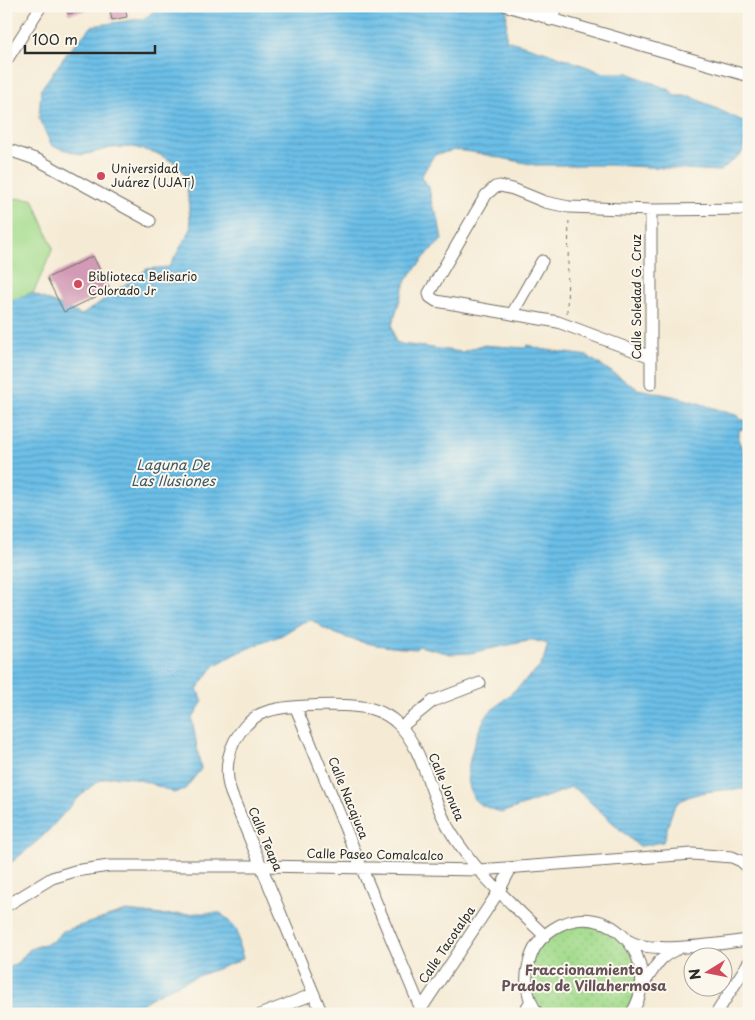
<svg xmlns="http://www.w3.org/2000/svg" width="755" height="1020" font-family="'Playpen Sans',sans-serif">
<style>
.park{fill:url(#park-dots);stroke:#68845c}
.pitch{fill:#a4dc8e;stroke:#68845c}
.water{fill:url(#water-rules);stroke:#4c758a}
.building{fill:#d29ab5}
.lines{fill:none;stroke-linecap:round;stroke-linejoin:round}
.minor-casing{stroke:#726e66;stroke-width:13}
.path{stroke:#726e66;stroke-width:1;stroke-dasharray:4 4;stroke-linecap:butt}
.minor{stroke:#fff;stroke-width:11}
.poi-dot{fill:#d1495b;stroke:#fbf7ec;stroke-width:2}
.labels{text-anchor:middle;stroke-width:4;stroke-linejoin:round;paint-order:stroke}
.poi-label{font-size:12px;fill:#2b2b2b;stroke:#fbf7ec;text-anchor:start}
.street-label{font-size:12px;fill:#2b2b2b;stroke:#fbf7ec}
.water-label{font-size:14px;font-style:italic;fill:#3e5764;stroke:#fbf7ec}
.neighbourhood-label{font-size:14px;font-weight:bold;fill:#65525b;stroke:#fbf7ec}
</style>
<defs>
<pattern id="park-dots" width="8" height="8" patternUnits="userSpaceOnUse" patternTransform="scale(1.25)"><rect width="8" height="8" fill="#a4dc8e"/><path d="M2 2h.1M6 6h.1" fill="none" stroke="#8dbd7b" stroke-width="1.8" stroke-linecap="round"/></pattern>
<pattern id="water-rules" width="6" height="5" patternUnits="userSpaceOnUse" patternTransform="scale(1.25)"><rect width="6" height="5" fill="#6cbfe8"/><path d="M0 2.5h6" fill="none" stroke="#599bbc"/></pattern>
</defs>
<rect width="100%" height="100%" fill="#fbf7ec"/>
<filter id="ink" filterUnits="userSpaceOnUse"><feTurbulence type="fractalNoise" baseFrequency=".02" numOctaves="2"/><feDisplacementMap in="SourceGraphic" scale="10" xChannelSelector="R" yChannelSelector="G"/><feConvolveMatrix kernelMatrix="1 2 1 2 8 2 1 2 1" color-interpolation-filters="sRGB"/></filter>
<filter id="wash" filterUnits="userSpaceOnUse"><feTurbulence type="fractalNoise" baseFrequency=".0096" numOctaves="4" result="noise"/><feDisplacementMap in="SourceGraphic" scale="20" xChannelSelector="R" yChannelSelector="G"/><feGaussianBlur stdDeviation="1.12" result="paint"/><feColorMatrix in="noise" values="0 0 0 0 0 0 0 0 0 0 0 0 0 0 0 0 0 1.4 0 .05"/><feComposite in="paint" operator="in"/></filter>
<g filter="url(#wash)">
<rect width="100%" height="100%" fill="#f5ebd5"/>
<path class="park" d="M563,924L609,926L641,964L631,1014H539L531,1001V955Z"/>
<path class="pitch" d="M6,198L33,199L53,248L27,308L6,341Z"/>
<path class="water" d="M164,6H510L507,9L506,40L544,51L604,73H628L670,90L675,96H690L749,124L742,153L720,171L611,165H535L472,152L455,150L434,155L421,177L429,187L432,205L438,217L442,240L429,252L406,280L392,325L395,341L401,344L462,352L482,345L525,348L528,345L540,349L587,356L638,389L682,398L739,416V419L749,421V423L744,424L749,425V428L739,430V442L749,460V789C731,789 683,790 674,808C669,818 667,831 663,842L641,846L637,845L577,790L570,787L563,791L501,813C492,808 480,807 474,799C471,796 467,777 468,773C469,756 481,714 496,707L539,668L543,661L548,644L533,640L470,653L451,654L419,646L416,649C383,647 339,642 312,620L303,622L282,635L235,654L214,666L197,689L203,701L192,719L201,769L185,789L174,793C156,785 123,771 103,779C86,786 61,817 47,832C35,844 20,855 6,867V302L31,293L82,315L147,269L169,267L191,229L186,177L177,164L156,153L133,147L111,148L83,155L52,146L39,119L41,89L68,52L92,26L146,18L157,8Z
M126,911L162,915L199,913H221L237,930L239,946L243,958L236,962C198,976 160,988 128,1014H6V969L17,963L30,949L53,941L63,931Z"/>
<g id="blocks">
<path class="building" d="M67,6H89L90,10L68,14Z
M109,6H125L127,17L112,20Z
M93,256L110,290L64,312L47,278Z"/>
</g>
</g>
<g filter="url(#ink)">
<use href="#blocks" fill-opacity="0" stroke="#726e66" stroke-width="1"/>
<g class="lines">
<defs>
<path id="minor" d="M507,6L749,76
M550,20L558,6
M6,61L41,6
M6,149L38,160L150,221
M512,314L542,261
M651,357L558,322L436,301L430,297L429,293L486,195L495,187L500,186L513,189L545,202L569,207L651,210L749,209
M651,384V210
M296,708L362,869L421,1009
M401,727L433,701L480,683
M6,906L52,878L75,871L109,866H262L479,870L692,854L732,857L741,861L749,868
M629,941C652,955 721,943 749,940
M643,984C656,968 657,957 678,949
M419,1012L499,891L511,868
M262,1014L314,994
M322,1014L231,793C223,769 228,745 245,726C250,721 256,715 263,713C283,704 351,703 372,709C382,712 391,717 398,724C424,749 430,797 449,829C473,870 511,903 545,936
M523,1014L531,1001
M538,1014C527,999 524,980 529,963C532,949 541,937 553,929C608,894 666,961 631,1014
M716,1014L749,962"/>
</defs>
<use href="#minor" class="minor-casing"/>
<path class="path" d="M567,313L569,217"/>
<use href="#minor" class="minor"/>
</g>
</g>
<g class="poi-dot">
<circle cx="101" cy="176" r="5"/>
<circle cx="78" cy="284" r="5"/>
</g>
<g class="labels">
<g class="poi-label">
<text x="111" y="173">Universidad<tspan x="111" dy="14">Juárez (UJAT)</tspan></text>
<text x="88" y="281">Biblioteca Belisario<tspan x="88" dy="14">Colorado Jr</tspan></text>
</g>
<g class="street-label">
<text transform="translate(637 297) rotate(-90)" y="4">Calle Soledad G. Cruz</text>
<text transform="translate(446 787) rotate(67)" y="4">Calle Jonuta</text>
<text transform="translate(348 798) rotate(68)" y="4">Calle Nacajuca</text>
<text transform="translate(265 839) rotate(67)" y="4">Calle Teapa</text>
<text transform="translate(375 855) rotate(1)" y="4">Calle Paseo Comalcalco</text>
<text transform="translate(447 945) rotate(-56)" y="4">Calle Tacotalpa</text>
</g>
<g class="water-label">
<text x="173" y="470">Laguna De<tspan x="173" dy="16">Las Ilusiones</tspan></text>
</g>
<g class="neighbourhood-label">
<text x="584" y="975">Fraccionamiento<tspan x="584" dy="16">Prados de Villahermosa</tspan></text>
</g>
</g>
<rect width="755" height="1020" fill="none" stroke="#fbf7ec" stroke-width="25"/>
<g transform="translate(708 972) rotate(260)"><circle r="24" fill="#fbf7ec" stroke="#a8a59f"/>
<path d="M0-4L9 19L0 12L-9 19Z" fill="#d1495b"/>
<text y="-8" font-size="14" font-weight="bold" text-anchor="middle" fill="#2b2b2b">N</text>
</g>
<path d="M25 45v8h130v-8" fill="none" stroke="#2b2b2b" stroke-width="2.5"/>
<text x="32" y="45" font-size="15" fill="#2b2b2b" stroke="#fbf7ec" stroke-width="4" paint-order="stroke">100 m</text>
</svg>
